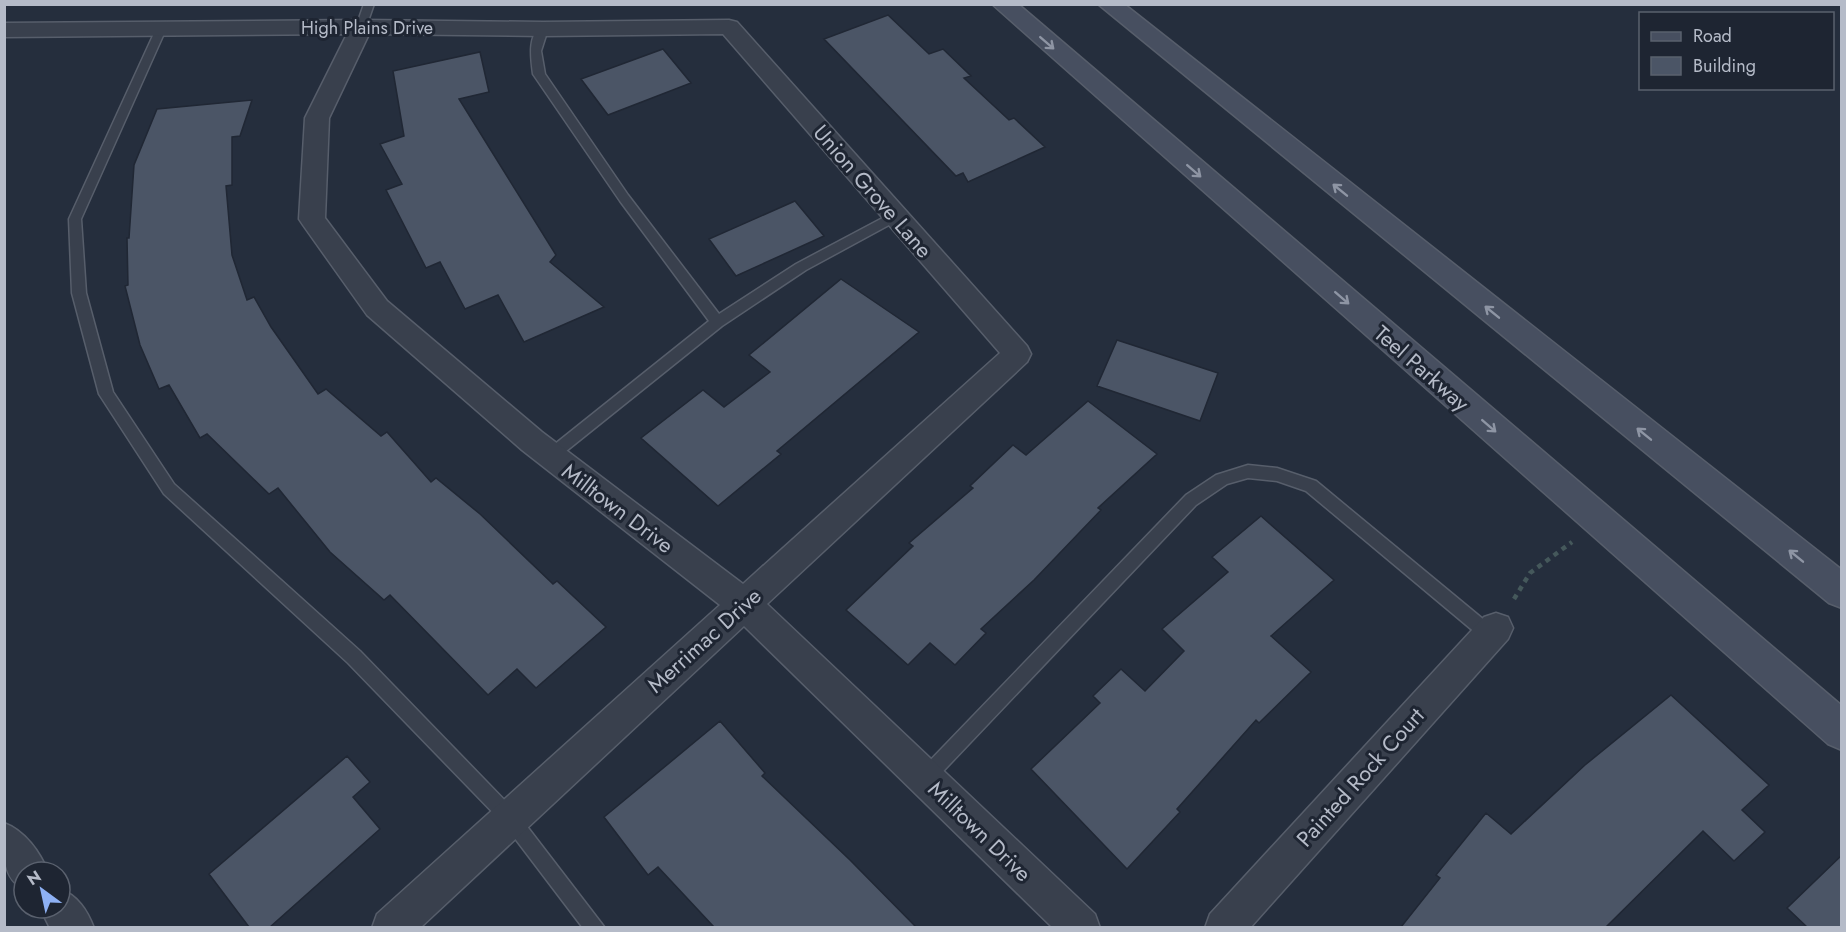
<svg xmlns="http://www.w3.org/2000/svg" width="1846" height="932" font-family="Jost,sans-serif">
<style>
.building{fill:#4b5566;stroke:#202734;stroke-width:1.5}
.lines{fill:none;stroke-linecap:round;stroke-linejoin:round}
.lane-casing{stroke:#575e6b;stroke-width:3}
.street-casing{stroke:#575e6b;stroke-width:3}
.secondary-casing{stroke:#575e6b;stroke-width:3}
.path{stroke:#45585b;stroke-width:4.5;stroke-dasharray:5 5;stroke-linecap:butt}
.lane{fill:#39404d;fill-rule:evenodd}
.street{fill:#39404d;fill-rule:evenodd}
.secondary{fill:#474f60;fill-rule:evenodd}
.oneway{stroke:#8e95a4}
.labels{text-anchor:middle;stroke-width:6;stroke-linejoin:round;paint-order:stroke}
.far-street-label{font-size:18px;fill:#b5bbc8;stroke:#1e2532}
.street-label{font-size:22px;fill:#b5bbc8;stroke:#1e2532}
</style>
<rect width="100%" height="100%" fill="#252e3d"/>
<path class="building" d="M888,15L929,54L943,49L971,76L964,78L1009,120L1014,118L1045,147L968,182L963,173L956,176L824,39Z
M663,49L691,83L608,115L581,79Z
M480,52L489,92L459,99L556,255L550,262L604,307L524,342L498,295L465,309L440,262L426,268L386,190L402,184L380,144L404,136L393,71Z
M252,100L240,136L232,137V185L226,186L232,255L247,300L254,297L271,327L318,394L326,389L381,436L387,432L431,482L436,478L480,514L553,584L557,581L606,627L536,688L517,669L488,695L390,595L384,600L330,552L278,488L269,494L207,434L200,438L169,385L159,389L140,345L125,286L128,285L127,238H129L134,165L157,109Z
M795,201L824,236L736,276L709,239Z
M841,279L919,332L777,451L781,454L718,506L641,438L703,390L724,407L770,372L749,355Z
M1117,340L1218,373L1200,421L1097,386Z
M1088,401L1157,454L1098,508L1101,510L1034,580L981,629L986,633L955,665L930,643L908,665L846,610L913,546L909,543L973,488L970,486L1013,445L1026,455Z
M1261,516L1334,580L1271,636L1311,672L1259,723L1256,720L1177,809L1180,812L1127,869L1031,769L1100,703L1093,696L1121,669L1145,691L1184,651L1162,629L1228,572L1212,557Z
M1671,695L1769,785L1742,810L1765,832L1734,861L1703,831L1606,927H1401L1440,878L1436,875L1486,813L1511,834L1585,765Z
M720,721L765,773L762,776L850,860L916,927H714L658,867L648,875L604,817Z
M347,756L370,782L353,797L380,829L270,927H249L209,874Z
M1842,855V927H1807L1787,908Z"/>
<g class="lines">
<defs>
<path id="lane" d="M364,4H374L366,27L361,30L356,27Z
M161,26L166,29L81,219L86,293L113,392L174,484L360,651L516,812L605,928H583L504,824L348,663L164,494L99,394L72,293L69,219L156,29Z
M543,26L548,29L541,51L545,74L628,195L719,314L796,264L892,213L896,212L902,216L900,219L806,270L722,326L555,460L550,462L545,460L543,456L545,452L709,321L620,201L533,74C531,59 527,33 543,26Z
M1248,465L1277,468L1316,481L1495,629L1497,634L1495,639L1489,642L1483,639L1306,491L1277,481L1248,478L1227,484L1196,505L931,784L925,787L919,784L916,778L919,772L1186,495L1216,475Z"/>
<path id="street" d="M361,20L543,22L729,20L737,22L1027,346L1031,354L1027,362L767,604L1095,914L1100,928H1053L744,626L420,928H372L377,914L720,605L522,450L367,315L303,225L299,219L305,118L347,34L4,37V23ZM369,34L543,36L723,34L1000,353L743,584L542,432L387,301L325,218L329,118Z
M1496,613L1508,617L1513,628L1508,639L1250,928H1205L1210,914L1484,617Z
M4,823C25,831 40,852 48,872H24V889C0,878 4,847 4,823Z
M60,889C78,896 87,910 94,928H50L40,908H60Z"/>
<path id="secondary" d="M992,4H1018L1842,706V750L1828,744Z
M1098,4H1124L1842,570V608L1829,603Z"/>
</defs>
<use href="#lane" class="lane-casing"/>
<use href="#street" class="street-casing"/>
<use href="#secondary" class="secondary-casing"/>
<path class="path" d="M1514,599L1530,573L1572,542"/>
<use href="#lane" class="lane"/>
<use href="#street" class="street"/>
<use href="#secondary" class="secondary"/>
</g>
<defs><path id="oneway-shaft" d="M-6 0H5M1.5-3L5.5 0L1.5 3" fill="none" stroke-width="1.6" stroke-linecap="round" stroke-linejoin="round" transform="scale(1.5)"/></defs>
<g class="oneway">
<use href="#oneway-shaft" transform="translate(1047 43) rotate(41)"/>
<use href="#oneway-shaft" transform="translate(1194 171) rotate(41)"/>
<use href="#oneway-shaft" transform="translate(1340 190) rotate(-141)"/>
<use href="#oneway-shaft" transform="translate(1342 298) rotate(41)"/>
<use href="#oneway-shaft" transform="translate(1492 312) rotate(-141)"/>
<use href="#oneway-shaft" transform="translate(1489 426) rotate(41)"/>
<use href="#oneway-shaft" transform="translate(1644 434) rotate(-141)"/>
<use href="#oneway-shaft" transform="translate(1796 556) rotate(-141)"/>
</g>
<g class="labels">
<g class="far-street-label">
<text x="367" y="34">High Plains Drive</text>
</g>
<g class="street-label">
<text transform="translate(873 191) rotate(49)" y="8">Union Grove Lane</text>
<text transform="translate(1422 368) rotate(41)" y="8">Teel Parkway</text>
<text transform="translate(618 508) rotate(37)" y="8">Milltown Drive</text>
<text transform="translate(704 640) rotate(-42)" y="8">Merrimac Drive</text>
<text transform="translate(1360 777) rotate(-48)" y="8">Painted Rock Court</text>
<text transform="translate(980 831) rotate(44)" y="8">Milltown Drive</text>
</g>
</g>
<rect width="1846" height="932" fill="none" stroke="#b5bbc8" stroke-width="12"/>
<rect x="1639" y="12" width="195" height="78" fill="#1e2532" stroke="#5a616e" stroke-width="1.5"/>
<rect x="1651" y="32" width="30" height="9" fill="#474f60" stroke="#5a616e" stroke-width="1.5"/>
<text x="1693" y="42" font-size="18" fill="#b5bbc8">Road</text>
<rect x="1651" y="57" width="30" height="18" fill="#4b5566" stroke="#5a616e" stroke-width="1.5"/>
<text x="1693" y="72" font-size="18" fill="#b5bbc8">Building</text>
<g transform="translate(42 890) rotate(327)"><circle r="28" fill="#1e2532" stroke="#5a616e" stroke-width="1.5"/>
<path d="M0-4.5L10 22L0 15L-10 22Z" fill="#8eb1f4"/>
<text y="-9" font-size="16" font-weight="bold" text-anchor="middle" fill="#b5bbc8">N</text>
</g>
</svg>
